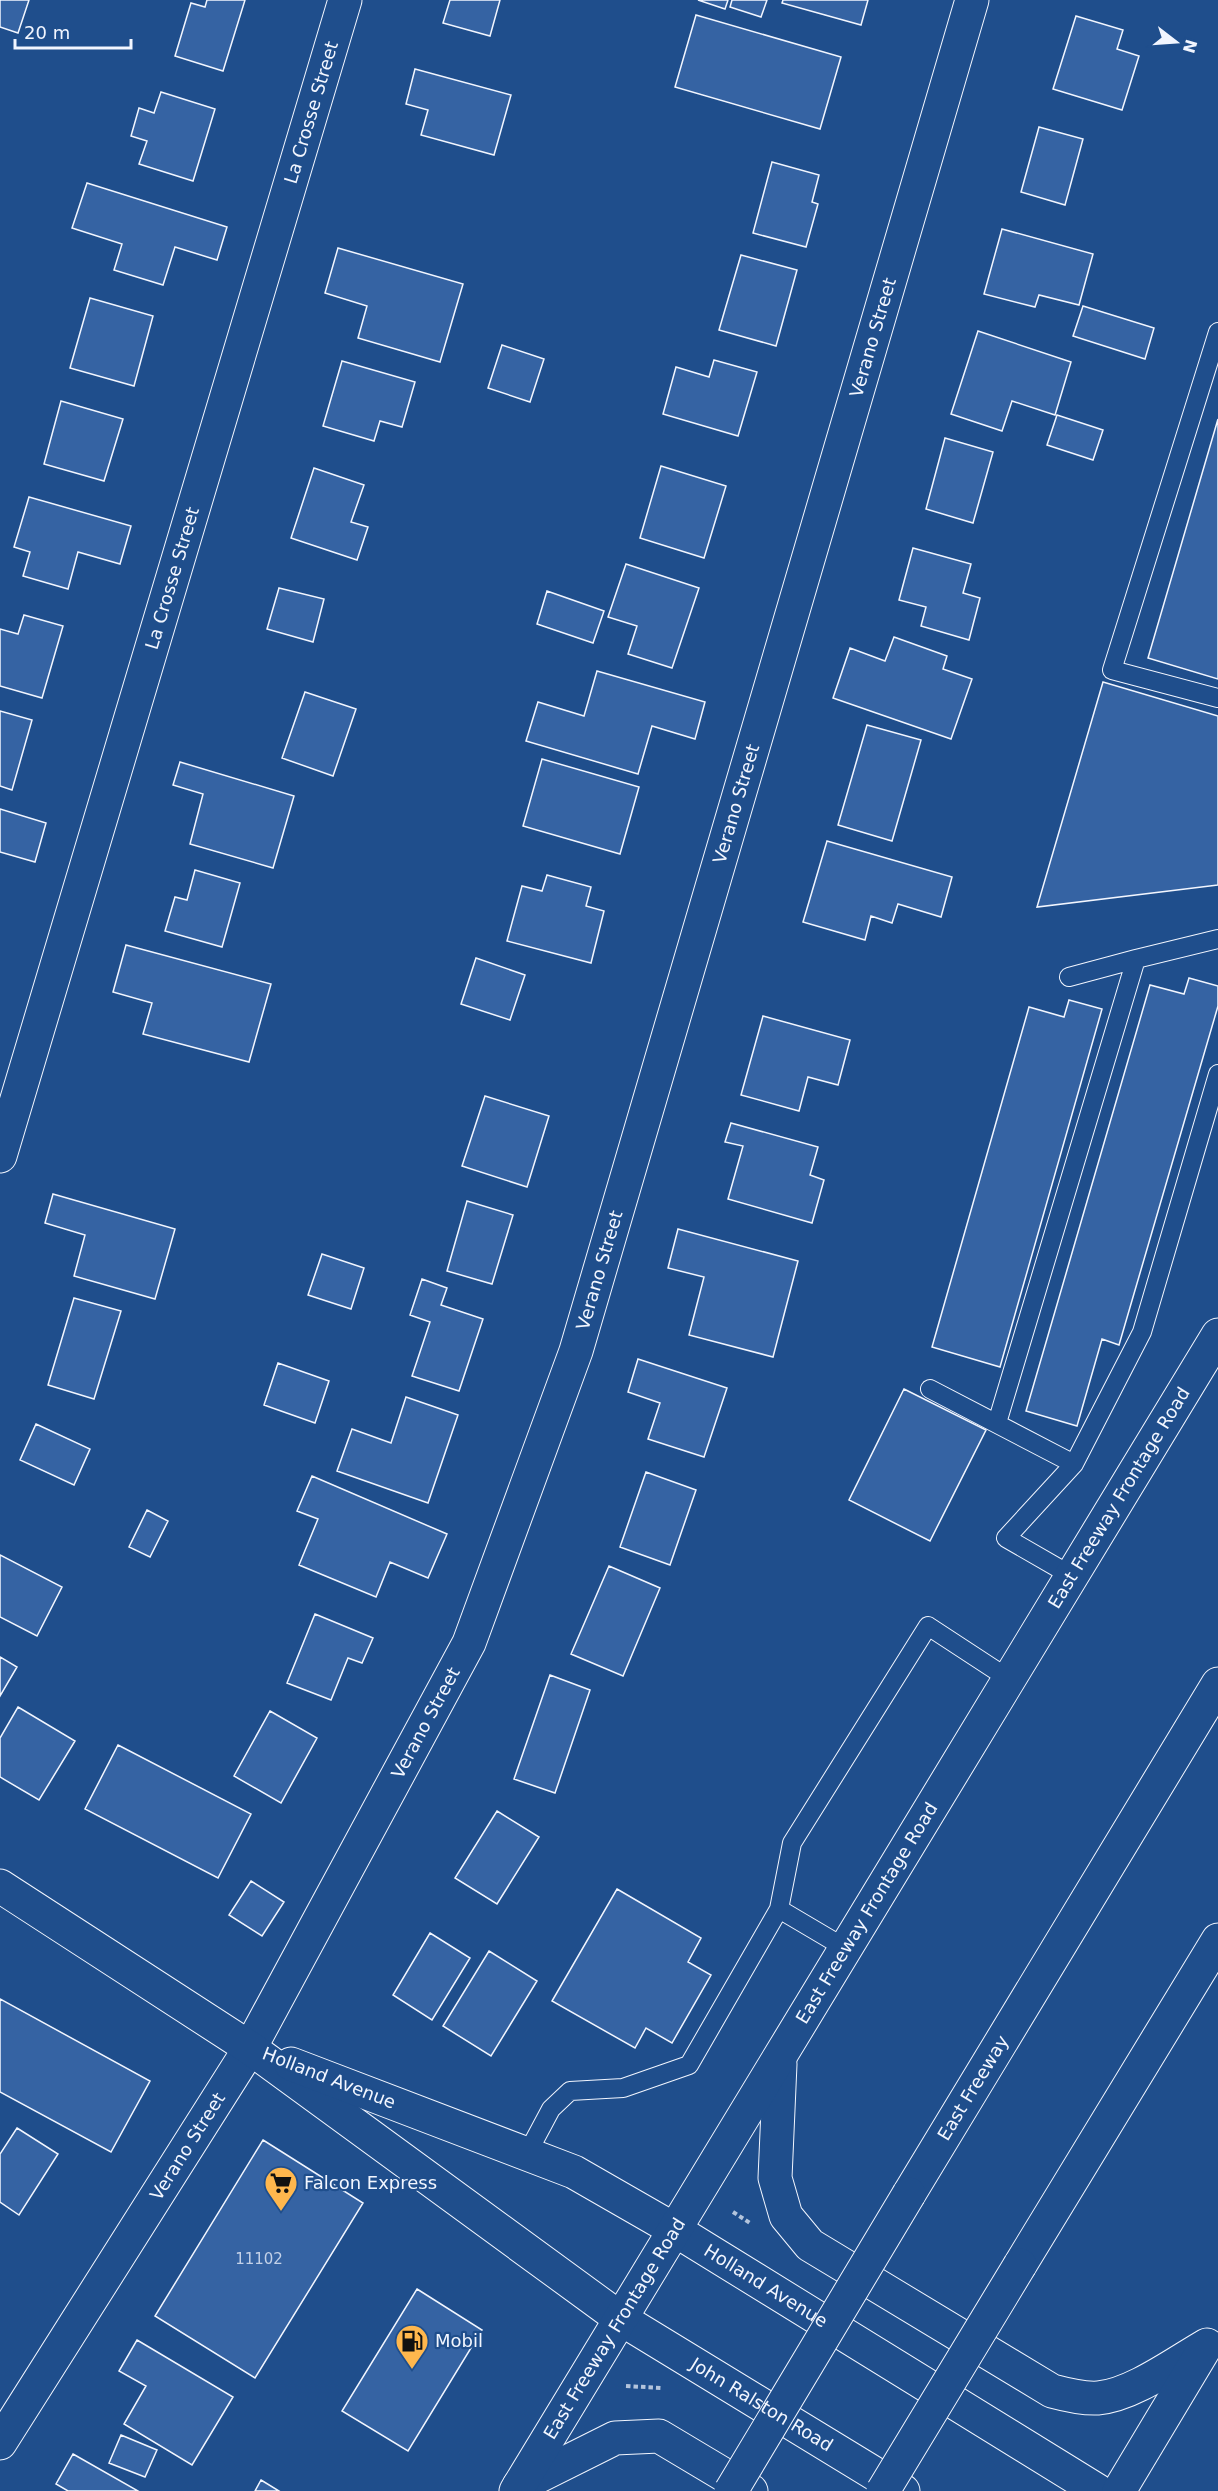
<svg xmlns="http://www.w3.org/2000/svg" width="1218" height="2491" font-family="'DejaVu Sans',sans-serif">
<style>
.building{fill:#3563a3;stroke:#f2f6ff;stroke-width:1.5}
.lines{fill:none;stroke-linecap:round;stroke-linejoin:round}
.lane-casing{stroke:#f2f6ff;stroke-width:20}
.street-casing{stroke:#f2f6ff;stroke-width:35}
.secondary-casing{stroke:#f2f6ff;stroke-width:35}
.highway-casing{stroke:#f2f6ff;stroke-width:35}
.path{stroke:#b3c4dc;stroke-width:4;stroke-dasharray:4.5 3;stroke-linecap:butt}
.lane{stroke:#1f4e8c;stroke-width:18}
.street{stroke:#1f4e8c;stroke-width:33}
.secondary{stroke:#1f4e8c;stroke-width:33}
.highway{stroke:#1f4e8c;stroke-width:33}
.highway-bridge-casing{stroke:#f2f6ff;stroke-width:35;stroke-linecap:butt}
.highway-bridge{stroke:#1f4e8c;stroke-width:33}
.labels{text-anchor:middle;stroke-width:4.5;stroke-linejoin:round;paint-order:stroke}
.number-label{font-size:15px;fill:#c3d1e8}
.street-label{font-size:18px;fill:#f2f6ff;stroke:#1f4e8c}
.poi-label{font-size:18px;fill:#f2f6ff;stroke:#1f4e8c;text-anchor:start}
</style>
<rect width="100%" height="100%" fill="#1f4e8c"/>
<path class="building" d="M0,0H29L18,33L0,27Z
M207,0H245L223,71L175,56L191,3L205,7Z
M450,0H500L490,36L443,23Z
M698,0H728L725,9Z
M732,0H767L761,17L730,7Z
M783,0H868L861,25L782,3Z
M696,15L841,57L820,129L675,87Z
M1076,16L1123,30L1117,49L1139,56L1122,110L1053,89Z
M415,69L511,95L494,155L421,135L428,110L406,104Z
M161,92L215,109L193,181L139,164L147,141L131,136L139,108L154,113Z
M1039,127L1083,139L1065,205L1021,192Z
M772,162L819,175L812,202L818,204L806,247L753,233Z
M87,183L227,227L217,260L175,247L163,285L114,270L122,244L72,228Z
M1002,229L1093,254L1079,305L1039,295L1035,307L984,294Z
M338,248L463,284L440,362L358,338L367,306L325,293Z
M741,255L797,270L776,346L719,330Z
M90,298L153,316L134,386L70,368Z
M1083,306L1154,328L1145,359L1073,336Z
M978,331L1071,362L1055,415L1012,401L1002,431L951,414Z
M502,345L544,359L530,402L488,388Z
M714,360L757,372L738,436L663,414L676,367L709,377Z
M342,361L415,382L402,427L380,421L374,441L323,426Z
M61,401L123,419L104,481L44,464Z
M1057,415L1103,430L1093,460L1047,445Z
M1218,419V679L1148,658Z
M945,438L993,452L973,523L926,509Z
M661,466L726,486L704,558L640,538Z
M314,468L364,485L351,522L368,527L357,560L291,538Z
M29,497L131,526L120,564L78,552L68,589L23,576L30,552L14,547Z
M913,548L971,564L963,593L980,598L969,640L921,626L926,607L899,600Z
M626,564L699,588L672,668L628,654L637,626L608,617Z
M279,588L324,599L313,642L267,629Z
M547,591L604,611L593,643L537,624Z
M24,615L63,626L42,698L0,686V629L18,634Z
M894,637L947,656L943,669L972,679L951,739L833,698L850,648L885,661Z
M597,671L705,702L695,739L652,726L638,774L526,741L538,702L584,716Z
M1103,682L1218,716V885L1037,907Z
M305,692L356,709L333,776L282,758Z
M0,711L32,720L12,790L0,786Z
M867,725L921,740L892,841L838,825Z
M542,759L639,787L620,854L523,826Z
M180,762L294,796L273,868L190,844L203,794L173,785Z
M0,809L46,823L35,862L0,852Z
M827,841L952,877L941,917L898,904L892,923L871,916L865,940L803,922Z
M195,870L240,883L222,947L165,931L175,897L187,900Z
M547,875L591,887L586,906L604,911L591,963L507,941L522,886L542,891Z
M126,945L271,984L249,1062L143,1034L152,1003L113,992Z
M476,958L525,975L510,1020L461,1004Z
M1189,978L1218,986V1006L1119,1345L1102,1339L1077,1426L1026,1411L1150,985L1184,994Z
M1069,1000L1102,1009L1000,1367L932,1347L1029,1007L1064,1017Z
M763,1016L850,1040L838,1085L808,1077L799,1111L741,1095Z
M485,1096L549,1116L527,1187L462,1166Z
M731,1123L818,1147L810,1175L824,1180L812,1223L728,1199L743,1146L725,1142Z
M53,1194L175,1229L155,1299L74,1276L85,1235L45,1223Z
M467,1201L513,1215L492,1284L447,1271Z
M678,1229L798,1261L773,1357L689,1335L704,1277L668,1268Z
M322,1254L364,1268L351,1309L308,1295Z
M422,1279L447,1288L441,1305L483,1319L459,1391L412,1376L430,1322L410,1315Z
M74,1298L121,1311L94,1399L48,1385Z
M638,1359L727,1388L704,1457L648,1439L660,1403L628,1392Z
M278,1363L329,1381L315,1423L264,1405Z
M904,1389L986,1430L930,1541L849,1500Z
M406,1397L458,1415L428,1503L337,1471L352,1429L391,1443Z
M36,1424L90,1449L74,1485L20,1460Z
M646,1472L696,1490L670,1565L620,1547Z
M312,1476L447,1534L428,1578L390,1562L376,1597L299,1565L318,1519L297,1511Z
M147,1510L168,1521L150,1557L129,1547Z
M0,1555L62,1587L37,1636L0,1617Z
M609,1566L660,1588L623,1676L571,1654Z
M315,1614L373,1638L362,1663L348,1658L331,1700L287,1683Z
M0,1657L17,1667L0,1696Z
M550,1675L590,1690L555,1793L514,1779Z
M18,1707L75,1741L39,1800L0,1777V1738Z
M270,1711L317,1738L281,1803L234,1776Z
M118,1745L251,1814L218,1878L85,1809Z
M497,1811L539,1837L497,1904L455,1878Z
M251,1881L284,1902L262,1936L229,1915Z
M617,1889L701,1938L688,1962L711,1975L672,2043L646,2028L635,2048L552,2001Z
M430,1933L470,1958L432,2020L393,1995Z
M489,1951L537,1981L491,2056L443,2026Z
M0,1999L150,2081L111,2152L0,2092Z
M17,2128L58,2154L19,2215L0,2202V2154Z
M263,2140L363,2203L255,2378L155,2316Z
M417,2289L482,2330L408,2451L342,2411Z
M137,2340L233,2397L192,2465L124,2424L146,2386L119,2371Z
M121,2435L157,2450L145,2477L109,2463Z
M73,2454L138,2491H68L56,2484Z
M261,2480L279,2491H255Z"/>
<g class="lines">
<defs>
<path id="lane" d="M1218,332L1112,670L1218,698
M1069,977L1136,959
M930,1389L1074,1464
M997,1423L1136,959L1218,939
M1072,1576L1006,1538L1074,1464L1142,1332L1218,1074
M779,1909L845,1948
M527,2154L551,2109L570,2091L623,2088L689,2065L779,1909L792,1843L928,1626L1009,1679"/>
<g id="street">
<path id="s1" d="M0,1156L345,0"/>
<path id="s2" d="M0,2443L250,2048L469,1643L576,1351L972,0"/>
</g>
<g id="secondary">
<path id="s3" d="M0,1886L250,2048L621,2319L903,2491"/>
<path id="s4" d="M291,2064L574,2172L675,2230L1098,2491"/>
<path d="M780,2064L775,2178L786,2216L810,2245L1052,2391C1067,2395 1083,2399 1098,2398C1133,2395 1177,2362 1207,2345"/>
<path d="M519,2486L615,2438L659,2436L751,2491"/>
<path id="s5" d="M516,2491L1218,1335"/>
<path d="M1119,2491L1206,2346"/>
</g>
<g id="highway">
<path id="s6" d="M909,2194L1218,1684"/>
<path d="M1020,2265L1218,1940"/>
</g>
</defs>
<use href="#lane" class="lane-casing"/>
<use href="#street" class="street-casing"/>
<use href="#secondary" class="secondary-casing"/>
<use href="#highway" class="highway-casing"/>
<path class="path" d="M733,2212L750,2223
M626,2386L662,2388"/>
<use href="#lane" class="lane"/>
<use href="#street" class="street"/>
<use href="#secondary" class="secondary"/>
<use href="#highway" class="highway"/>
<defs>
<path id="highway-bridge" d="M731,2491L909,2194
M883,2491L1020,2265"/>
</defs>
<use href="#highway-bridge" class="highway-bridge-casing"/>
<use href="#highway-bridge" class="highway-bridge"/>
</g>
<defs>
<symbol id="supermarket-pin" viewBox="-11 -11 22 30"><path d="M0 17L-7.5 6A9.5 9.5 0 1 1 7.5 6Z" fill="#ffb74d" stroke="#1f4e8c"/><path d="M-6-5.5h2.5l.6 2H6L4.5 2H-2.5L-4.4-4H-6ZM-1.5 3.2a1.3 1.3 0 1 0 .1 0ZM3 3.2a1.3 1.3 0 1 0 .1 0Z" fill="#111"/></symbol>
<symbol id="fuel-pin" viewBox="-11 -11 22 30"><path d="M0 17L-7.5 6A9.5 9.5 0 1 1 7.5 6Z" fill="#ffb74d" stroke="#1f4e8c"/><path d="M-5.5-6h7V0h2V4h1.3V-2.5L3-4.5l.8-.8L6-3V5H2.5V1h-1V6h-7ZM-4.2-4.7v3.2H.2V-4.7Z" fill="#111"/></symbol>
</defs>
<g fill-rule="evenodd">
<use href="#supermarket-pin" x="262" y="2164" width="38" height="52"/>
<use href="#fuel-pin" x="393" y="2322" width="38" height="52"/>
</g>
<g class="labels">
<g class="number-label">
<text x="259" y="2264">11102</text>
</g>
<g class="street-label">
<text dy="6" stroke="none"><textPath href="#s1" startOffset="1089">La Crosse Street</textPath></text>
<text dy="6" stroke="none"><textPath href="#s2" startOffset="2295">Verano Street</textPath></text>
<text dy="6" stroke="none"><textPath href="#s1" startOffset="603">La Crosse Street</textPath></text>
<text dy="6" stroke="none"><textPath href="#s2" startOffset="1809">Verano Street</textPath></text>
<text dy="6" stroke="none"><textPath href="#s2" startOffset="1323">Verano Street</textPath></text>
<text dy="6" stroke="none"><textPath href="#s5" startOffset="1162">East Freeway Frontage Road</textPath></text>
<text dy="6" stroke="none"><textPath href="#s2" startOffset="837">Verano Street</textPath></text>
<text dy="6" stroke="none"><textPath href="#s5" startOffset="676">East Freeway Frontage Road</textPath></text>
<text transform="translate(329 2078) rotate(21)" y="6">Holland Avenue</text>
<text dy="6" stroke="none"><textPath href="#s6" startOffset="124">East Freeway</textPath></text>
<text dy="6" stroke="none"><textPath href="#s2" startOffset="351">Verano Street</textPath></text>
<text dy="6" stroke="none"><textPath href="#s4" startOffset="526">Holland Avenue</textPath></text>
<text dy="6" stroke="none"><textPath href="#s5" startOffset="190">East Freeway Frontage Road</textPath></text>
<text dy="6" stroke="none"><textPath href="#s3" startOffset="922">John Ralston Road</textPath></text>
</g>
<g class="poi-label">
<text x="304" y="2189">Falcon Express</text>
<text x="435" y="2347">Mobil</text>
</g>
</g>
<g transform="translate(1176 42) rotate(107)" stroke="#1f4e8c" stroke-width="4.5" paint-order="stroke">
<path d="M0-4.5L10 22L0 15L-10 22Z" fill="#f2f6ff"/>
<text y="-9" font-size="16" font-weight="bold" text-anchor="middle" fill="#f2f6ff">N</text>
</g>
<path d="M15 39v9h116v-9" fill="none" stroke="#f2f6ff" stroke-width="3"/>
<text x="24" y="39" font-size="18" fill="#f2f6ff" stroke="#1f4e8c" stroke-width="4.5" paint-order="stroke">20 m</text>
</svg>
